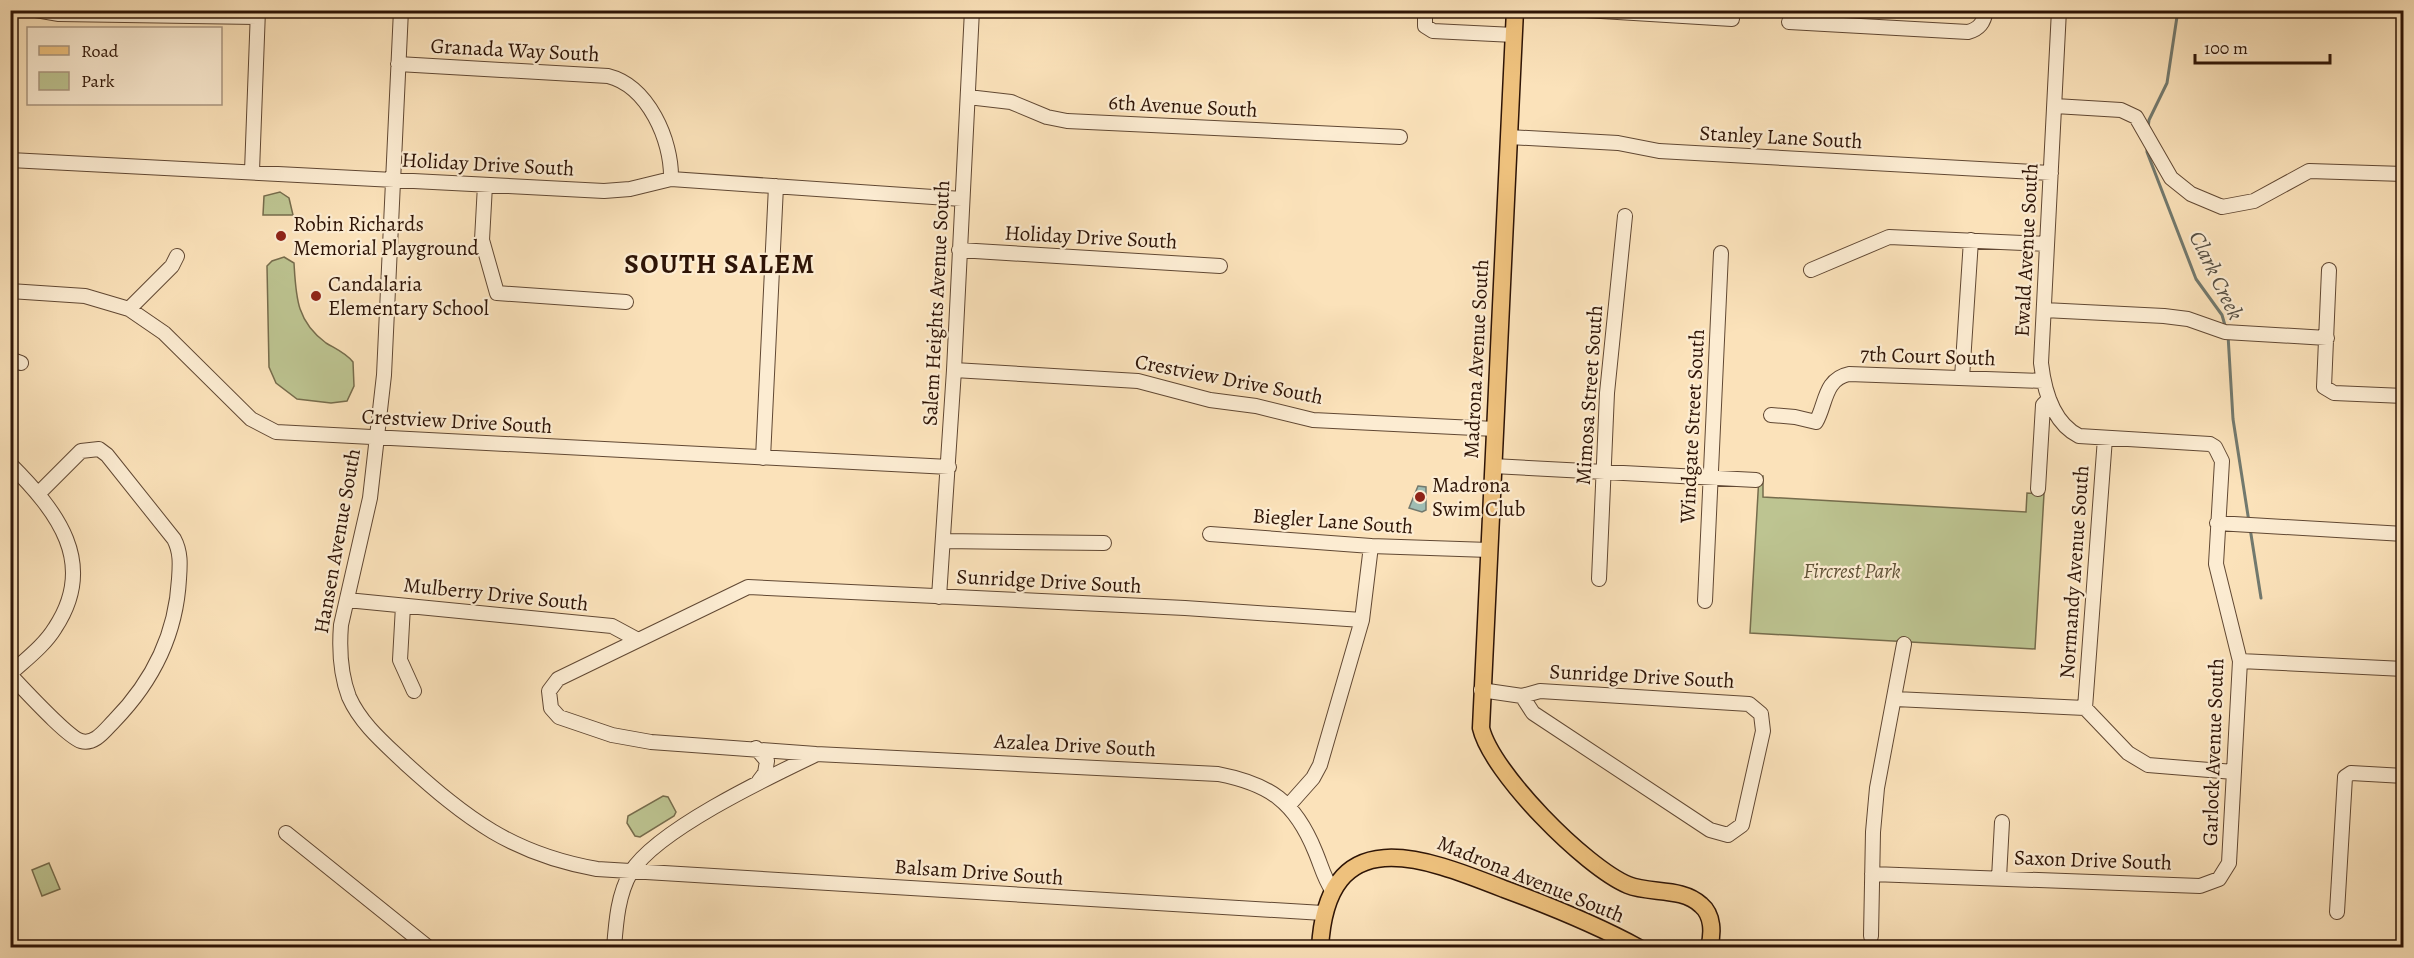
<svg xmlns="http://www.w3.org/2000/svg" width="2414" height="958" font-family="Alegreya,serif">
<style>
.green{fill:#bdc491;stroke:#766c4c;stroke-width:1.5}
.water{fill:#9fbdb3;stroke:#72796e;stroke-width:1.5}
.lines{fill:none;stroke-linecap:round;stroke-linejoin:round}
.stream{stroke:#72796e;stroke-width:3}
.minor-casing{stroke:#614833;stroke-width:16}
.major-casing{stroke:#2e1406;stroke-width:19}
.minor{stroke:#fcecd2;stroke-width:14}
.major{stroke:#eec17d;stroke-width:16}
.poi-dot{fill:#8f2418;stroke:#fcecd2;stroke-width:2}
.labels{text-anchor:middle;stroke-width:4.5;stroke-linejoin:round;paint-order:stroke}
.street-label{font-size:21px;fill:#2e1406;stroke:#fcecd2}
.poi-label{font-size:21px;fill:#2e1406;stroke:#fcecd2;text-anchor:start}
.park-label{font-size:21px;font-style:italic;fill:#605237;stroke:#fcecd2}
.water-label{font-size:22px;font-style:italic;fill:#564f43;stroke:#fcecd2}
.district-label{font-size:27px;font-weight:bold;letter-spacing:1.5px;fill:#2e1406;stroke:#fcecd2}
</style>
<rect width="100%" height="100%" fill="#fbe2ba"/>
<filter id="stains"><feTurbulence type="fractalNoise" baseFrequency=".00333" numOctaves="4"/><feColorMatrix values="0 0 0 0 .2 0 0 0 0 .09 0 0 0 0 .02 0 0 0 .5 -.17"/></filter>
<radialGradient id="worn" r=".72"><stop offset=".6" stop-color="#630" stop-opacity="0"/><stop offset="1" stop-color="#630" stop-opacity=".3"/></radialGradient>
<path class="green" d="M280,192L289,198L293,215H263L264,196Z
M284,257L294,263C296,296 296,321 326,343C336,349 346,353 353,362L354,386L347,401L331,403L297,399L276,383L269,367L267,266L272,261Z
M1759,476H1763V497L2026,512L2027,493L2044,494L2035,649L1750,633Z
M663,796L668,797L676,812L674,816L640,837L635,836L627,823L628,816Z
M49,863L60,889L42,896L32,870Z
M1976,942L2166,947H1974Z"/>
<path class="water" d="M1418,486L1426,487V510L1422,512L1409,508Z"/>
<g class="lines">
<path class="stream" d="M2148,128L2149,120L2167,83L2178,10
M2147,146V152L2196,279L2222,315L2226,329
M2228,335L2233,419L2249,522
M2250,528L2261,598"/>
<defs>
<path id="minor" d="M36,10L59,14L257,17
M401,10L384,375L370,498L341,625C339,650 340,673 349,697C361,724 384,743 405,763C467,819 512,854 597,869L1323,913
M1425,10V26L1433,31L1514,35
M1585,10L1732,19
M1789,22L1968,32C1979,29 1984,23 1986,10
M398,64L608,76C648,86 672,140 671,179
M968,97L1011,102L1047,117L1067,121L1400,137
M2055,106L2121,110L2136,117L2171,178L2191,194L2222,207L2254,201L2309,171L2404,174
M1509,137L1618,143L1659,151L2051,173
M10,160L604,191L630,189L671,179L962,199
M252,171L258,10
M485,185L482,240L497,293L626,302
M959,250L1220,266
M1811,270L1889,237L2047,244
M2329,270L2324,387L2334,393L2404,396
M10,291L85,296L129,309L164,333L251,419L276,432L949,467
M129,309L172,266L177,256
M2044,310L2164,316L2188,319L2225,332L2327,338
M10,359L21,363
M954,370L1138,381L1210,400L1256,406L1313,420L1495,429
M1962,378L1971,240
M1771,415L1795,417L1816,422C1826,405 1824,379 1849,374L2043,381
M763,458L776,186
M10,464C57,511 98,563 55,628C44,646 25,660 10,674
M1493,466L1756,480
M2038,489L2043,405L2049,399
M2217,523L2404,534
M1210,534L1371,546L1489,550
M943,541L1104,543
M1599,579L1607,393L1625,216
M939,597L954,370L972,10
M347,600L612,626L638,640
M1705,601L1721,253
M403,606L400,660L414,691
M2240,661L2404,669
M10,675C23,688 67,737 81,741C95,745 105,730 114,721C153,681 176,635 179,579C180,565 181,552 174,539L107,455L99,449L81,451L39,493
M1481,690L1522,696L1540,691L1749,704L1761,714L1763,731L1742,825L1728,835L1710,830L1533,713L1522,696
M1895,699L2085,708L2128,753L2148,765L2234,772
M2085,708L2105,438
M756,748L767,761L765,773L759,781
M1289,805L1313,778L1320,765L1362,620L1371,546
M286,833L429,948
M1872,874L2200,886L2219,879L2229,863L2240,661L2216,564L2222,461L2215,447L2210,444L2079,436C2053,423 2044,389 2041,363L2059,10
M1999,878L2002,822
M1332,890C1324,878 1321,865 1315,851C1295,802 1270,784 1218,774L816,754L651,742L612,735L559,717L551,708L549,691L558,679L748,587L1185,608L1362,620
M2337,912L2345,777L2351,773L2404,776
M1871,936L1873,832L1877,788L1904,644
M614,948C616,922 618,894 631,872C657,830 769,777 815,755"/>
<path id="major" d="M1515,10L1481,728C1491,772 1585,867 1628,885C1650,894 1682,887 1701,905C1713,915 1713,933 1709,948
M1320,948C1327,819 1423,857 1504,889C1550,906 1595,924 1639,948"/>
</defs>
<use href="#minor" class="minor-casing"/>
<use href="#major" class="major-casing"/>
<use href="#minor" class="minor"/>
<use href="#major" class="major"/>
</g>
<g class="poi-dot">
<circle cx="281" cy="236" r="6"/>
<circle cx="316" cy="296" r="6"/>
<circle cx="1420" cy="497" r="6"/>
</g>
<g class="labels">
<g class="street-label">
<text transform="translate(515 50) rotate(3)" y="7">Granada Way South</text>
<text transform="translate(1183 106) rotate(3)" y="7">6th Avenue South</text>
<text transform="translate(1781 137) rotate(3)" y="7">Stanley Lane South</text>
<text transform="translate(488 164) rotate(3)" y="7">Holiday Drive South</text>
<text transform="translate(1091 237) rotate(3)" y="7">Holiday Drive South</text>
<text transform="translate(2026 250) rotate(-87)" y="7">Ewald Avenue South</text>
<text transform="translate(936 303) rotate(-87)" y="7">Salem Heights Avenue South</text>
<text transform="translate(1928 356) rotate(2)" y="7">7th Court South</text>
<text transform="translate(1476 359) rotate(-87)" y="7">Madrona Avenue South</text>
<text transform="translate(1229 379) rotate(11)" y="7">Crestview Drive South</text>
<text transform="translate(1589 395) rotate(-86)" y="7">Mimosa Street South</text>
<text transform="translate(457 421) rotate(3)" y="7">Crestview Drive South</text>
<text transform="translate(1692 426) rotate(-87)" y="7">Windgate Street South</text>
<text transform="translate(1333 521) rotate(4)" y="7">Biegler Lane South</text>
<text transform="translate(337 541) rotate(-80)" y="7">Hansen Avenue South</text>
<text transform="translate(2074 572) rotate(-86)" y="7">Normandy Avenue South</text>
<text transform="translate(1049 581) rotate(3)" y="7">Sunridge Drive South</text>
<text transform="translate(496 594) rotate(6)" y="7">Mulberry Drive South</text>
<text transform="translate(1642 676) rotate(3)" y="7">Sunridge Drive South</text>
<text transform="translate(1075 745) rotate(3)" y="7">Azalea Drive South</text>
<text transform="translate(2213 752) rotate(-88)" y="7">Garlock Avenue South</text>
<text transform="translate(2093 860) rotate(2)" y="7">Saxon Drive South</text>
<text transform="translate(979 872) rotate(4)" y="7">Balsam Drive South</text>
<text transform="translate(1531 879) rotate(22)" y="7">Madrona Avenue South</text>
</g>
<g class="poi-label">
<text x="293" y="231">Robin Richards<tspan x="293" dy="24">Memorial Playground</tspan></text>
<text x="328" y="291">Candalaria<tspan x="328" dy="24">Elementary School</tspan></text>
<text x="1432" y="492">Madrona<tspan x="1432" dy="24">Swim Club</tspan></text>
</g>
<g class="park-label">
<text x="1852" y="578">Fircrest Park</text>
</g>
<g class="water-label">
<text transform="translate(2217 275) rotate(64)" y="8">Clark Creek</text>
</g>
<g class="district-label">
<text x="720" y="273">SOUTH SALEM</text>
</g>
</g>
<rect width="2414" height="958" fill="none" stroke="#fbe2ba" stroke-width="36"/>
<rect x="12" y="12" width="2390" height="934" fill="none" stroke="#2e1406" stroke-width="3"/>
<rect x="18" y="18" width="2378" height="922" fill="none" stroke="#2e1406" stroke-width="1.5"/>
<rect x="27" y="27" width="195" height="78" fill="#fcecd2" stroke="#aa9680" stroke-width="1.5"/>
<rect x="39" y="46" width="30" height="9" fill="#eec17d" stroke="#aa9680" stroke-width="1.5"/>
<text x="81" y="57" font-size="18" fill="#2e1406">Road</text>
<rect x="39" y="72" width="30" height="18" fill="#bdc491" stroke="#aa9680" stroke-width="1.5"/>
<text x="81" y="87" font-size="18" fill="#2e1406">Park</text>
<path d="M2195 54v9h135v-9" fill="none" stroke="#2e1406" stroke-width="3"/>
<text x="2204" y="54" font-size="18" fill="#2e1406" stroke="#fcecd2" stroke-width="4.5" paint-order="stroke">100 m</text>
<rect width="100%" height="100%" filter="url(#stains)"/>
<rect width="100%" height="100%" fill="url(#worn)"/>
</svg>
